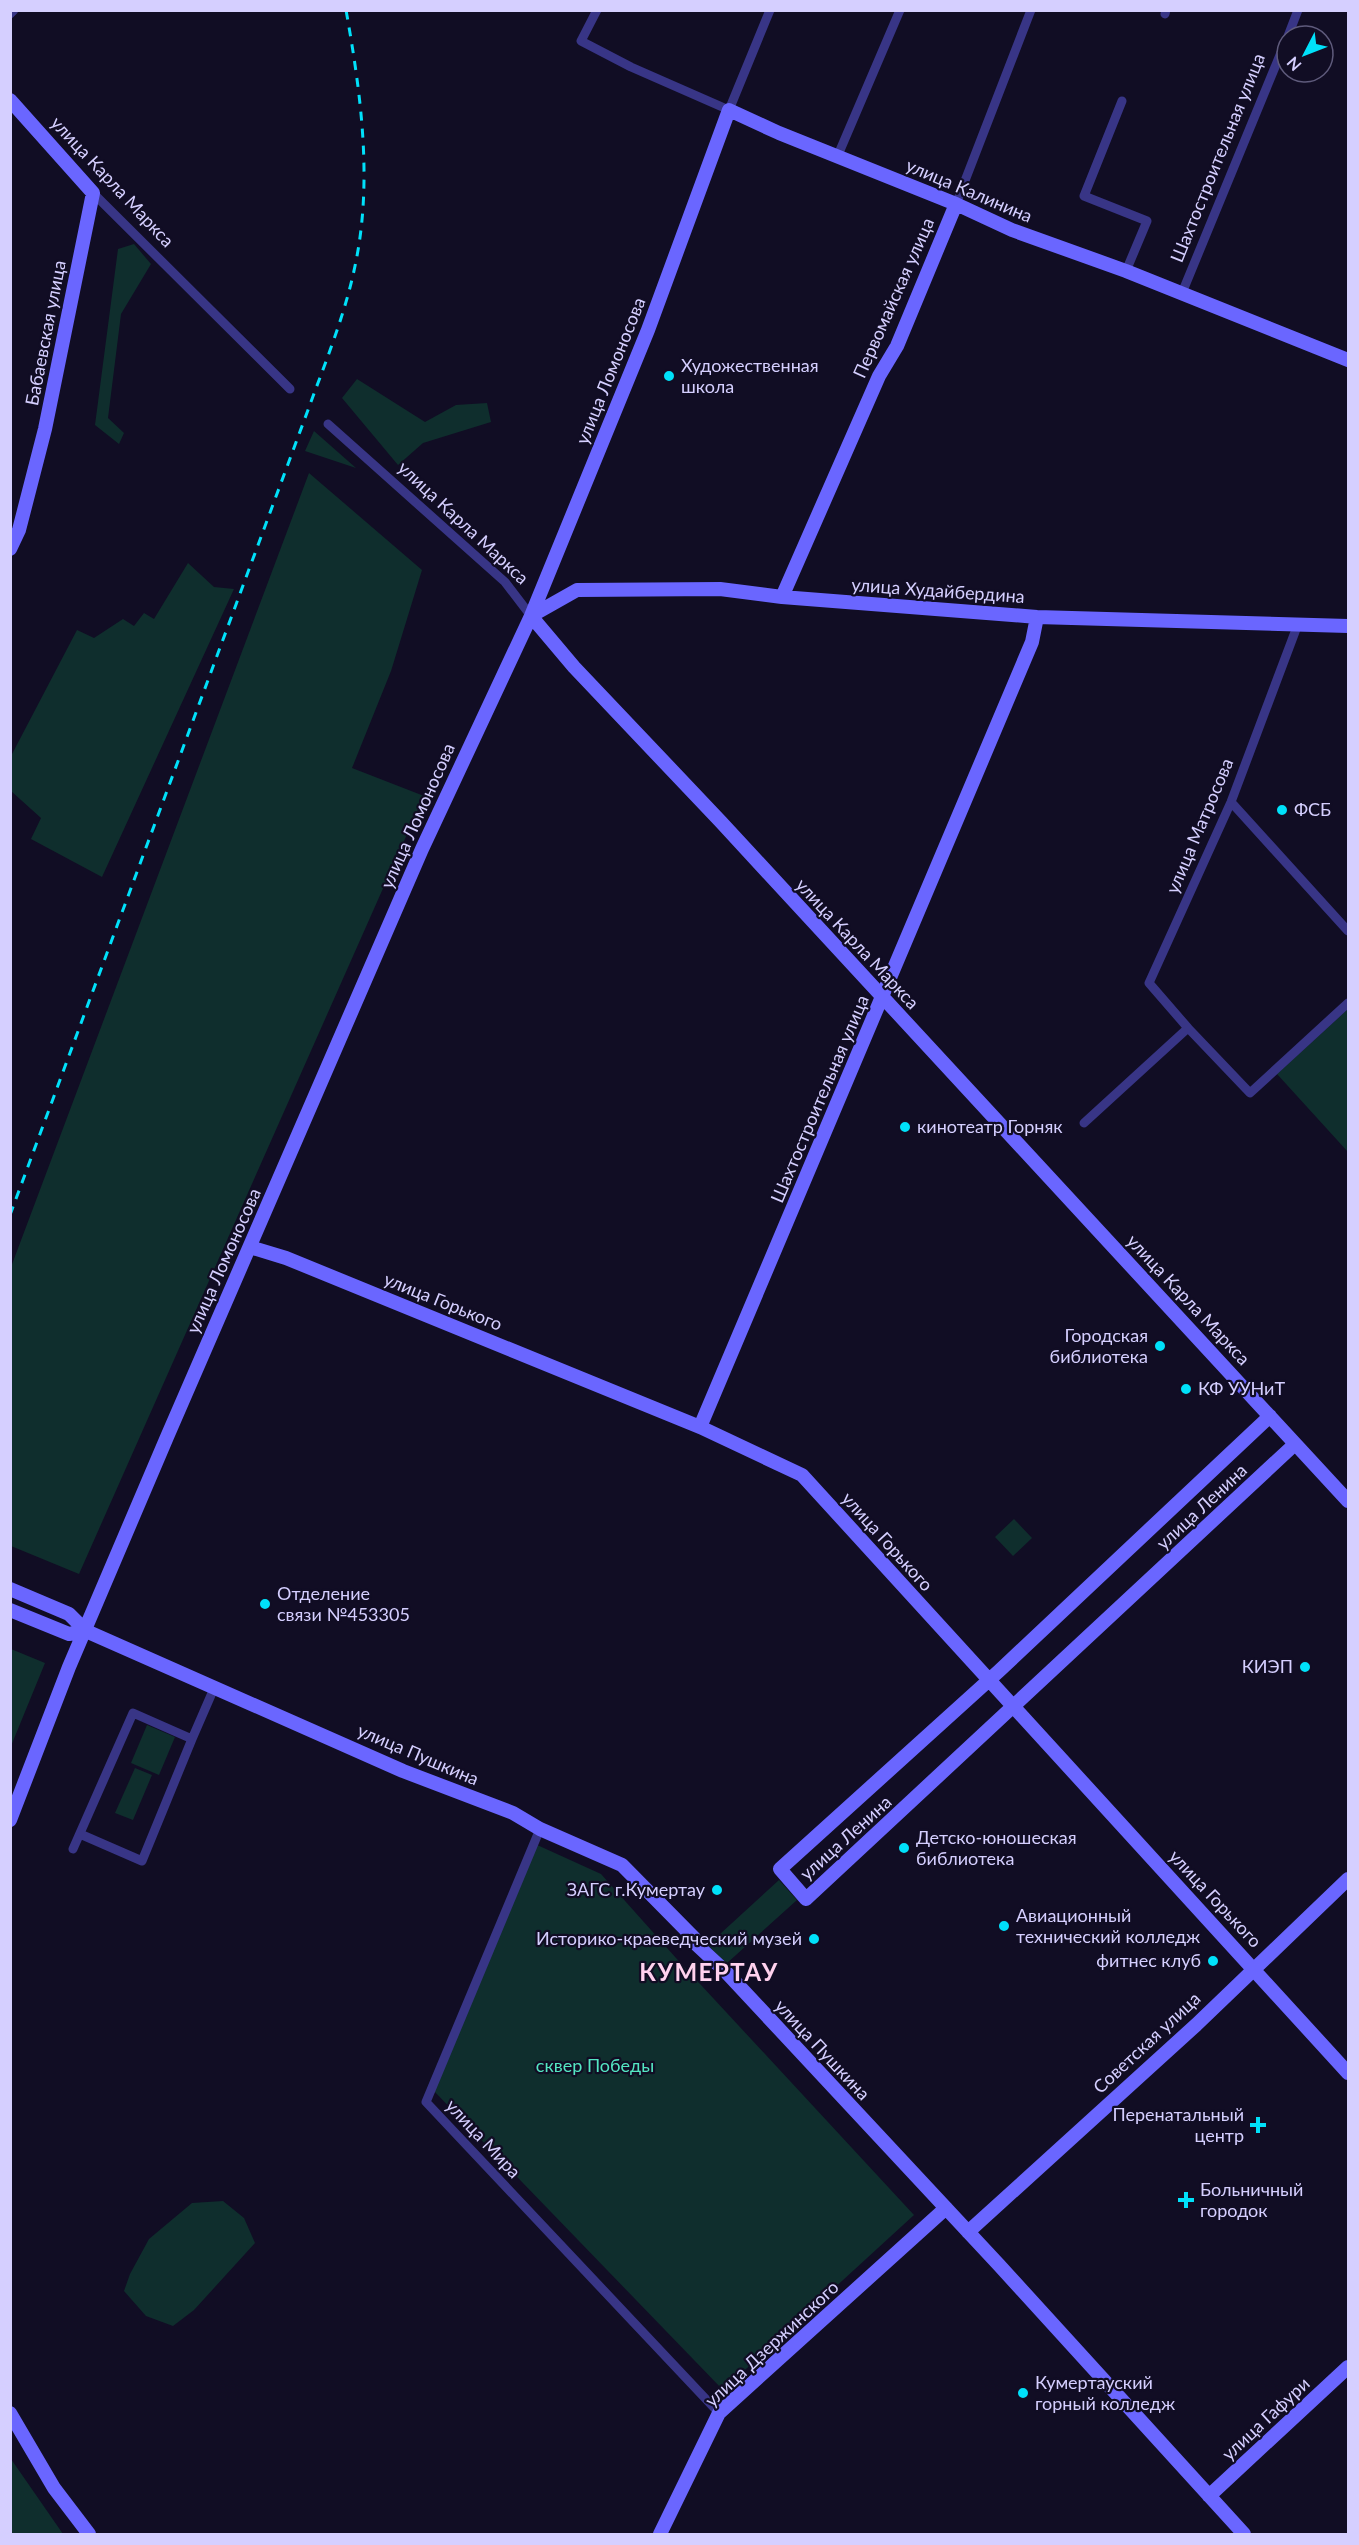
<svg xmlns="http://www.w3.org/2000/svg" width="1359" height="2545" font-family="Lato,sans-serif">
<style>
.green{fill:#0f2e2d}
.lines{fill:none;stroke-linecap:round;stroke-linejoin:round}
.street{stroke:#383586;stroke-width:9}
.secondary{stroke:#6a66ff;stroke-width:14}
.rail{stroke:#00e1fa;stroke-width:3;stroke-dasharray:9 8;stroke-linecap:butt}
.poi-dot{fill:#00e1fa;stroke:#110d24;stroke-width:2}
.labels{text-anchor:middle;stroke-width:4.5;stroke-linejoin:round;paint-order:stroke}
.street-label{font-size:18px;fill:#d5cfff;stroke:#110d24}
.poi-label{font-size:18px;fill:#d5cfff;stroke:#110d24;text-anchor:start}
.park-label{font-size:18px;fill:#54e6c2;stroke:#110d24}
.district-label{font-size:24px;font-weight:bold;letter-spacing:1.5px;fill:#ffd1ee;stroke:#110d24}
</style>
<rect width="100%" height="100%" fill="#110d24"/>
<path class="green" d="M134,244L151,264L121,314L108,418L124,433L119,444L95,425L118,249Z
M357,379L425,422L456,405L487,403L491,422L423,443L398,465L342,398Z
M314,431L356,468L305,451Z
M309,473L422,570L391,671L352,768L424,796L79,1574L11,1546V1267Z
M188,563L214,587L234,589L102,877L31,839L41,818L11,791V756L77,630L94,638L123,619L134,626L144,613L154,619Z
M1348,1009V1152L1277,1074Z
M1014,1519L1032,1538L1013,1556L995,1537Z
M11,1649L45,1663L11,1746Z
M147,1725L175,1737L159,1775L131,1763Z
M135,1768L152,1775L133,1820L115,1813Z
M535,1844L601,1874L676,1958L914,2215L723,2390L433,2090Z
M779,1880L797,1900L726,1964L708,1945Z
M223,2201L244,2218L255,2243L194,2310L173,2326L146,2316L124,2291L130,2274L149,2239L192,2203Z
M11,2459L63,2534H11Z"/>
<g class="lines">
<path class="street" d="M597,10L581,41L631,67L729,110L770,10
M10,14L14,10
M1165,14L1166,10
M1288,36L1298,10
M1122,101L1084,196L1147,221L1126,271
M838,155L900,10
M93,193L290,389
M956,204L1031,10
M1182,293L1287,38
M328,424L505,582L531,616
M1231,802L1348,931
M1188,1028L1250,1093L1348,1003
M1084,1123L1188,1028L1149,983L1231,802L1298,624
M540,1829L426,2102L719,2413
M80,1834L142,1861L192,1739
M73,1849L133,1713L192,1739L215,1686"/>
<path class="secondary" d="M10,100L93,193L45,429L19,530L10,549
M782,597L879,376L897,346L956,204
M531,616L574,667L721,822L1348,1501
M531,616L577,590L720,589L782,597L1037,617L1348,626
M250,1247L286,1258L700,1427L802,1475L1348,2073
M1270,1416L999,1671L780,1869L806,1899L1295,1444
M700,1427L1032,642L1037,617
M10,1589L69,1614L86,1631L403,1771L513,1813L540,1829L622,1865L694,1938L697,1945L726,1972L999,2265L1244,2534
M10,1610L69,1634L86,1631
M10,1820L69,1667L167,1437L422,849L531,616L648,330L729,110L779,133L956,204L1012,230L1126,271L1348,360
M968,2232L1196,2025L1348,1879
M10,2413L54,2488L89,2534
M1209,2496L1348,2367
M660,2534L719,2413L946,2208"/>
<path class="rail" d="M10,1215L308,410C325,363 345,315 355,266C373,182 361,94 346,10"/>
</g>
<g class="poi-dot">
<circle cx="669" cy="376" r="6"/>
<circle cx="1282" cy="810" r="6"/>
<circle cx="905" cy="1127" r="6"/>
<circle cx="1160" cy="1346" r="6"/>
<circle cx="1186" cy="1389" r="6"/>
<circle cx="265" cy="1604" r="6"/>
<circle cx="1305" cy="1667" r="6"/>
<circle cx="904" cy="1848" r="6"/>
<circle cx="717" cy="1890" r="6"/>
<circle cx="1004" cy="1926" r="6"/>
<circle cx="814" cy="1939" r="6"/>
<circle cx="1213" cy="1961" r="6"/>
<path d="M1255 2116h6v6h6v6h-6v6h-6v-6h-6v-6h6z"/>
<path d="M1183 2191h6v6h6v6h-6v6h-6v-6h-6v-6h6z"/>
<circle cx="1023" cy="2393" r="6"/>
</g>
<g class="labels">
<g class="street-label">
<text transform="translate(1218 158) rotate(-68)" y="6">Шахтостроительная улица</text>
<text transform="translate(112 182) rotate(47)" y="6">улица Карла Маркса</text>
<text transform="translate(969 191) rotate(23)" y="6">улица Калинина</text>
<text transform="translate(894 298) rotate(-66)" y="6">Первомайская улица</text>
<text transform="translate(46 333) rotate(-79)" y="6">Бабаевская улица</text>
<text transform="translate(611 371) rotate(-68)" y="6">улица Ломоносова</text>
<text transform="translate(463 523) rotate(43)" y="6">улица Карла Маркса</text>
<text transform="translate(938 591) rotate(4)" y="6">улица Худайбердина</text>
<text transform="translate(418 816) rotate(-66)" y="6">улица Ломоносова</text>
<text transform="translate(1200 826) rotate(-67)" y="6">улица Матросова</text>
<text transform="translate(857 944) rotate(47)" y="6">улица Карла Маркса</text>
<text transform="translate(820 1099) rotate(-67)" y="6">Шахтостроительная улица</text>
<text transform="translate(224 1261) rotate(-66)" y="6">улица Ломоносова</text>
<text transform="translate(1188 1300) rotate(47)" y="6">улица Карла Маркса</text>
<text transform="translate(443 1302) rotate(22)" y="6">улица Горького</text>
<text transform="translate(1202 1507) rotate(-43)" y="6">улица Ленина</text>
<text transform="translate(887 1542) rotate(48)" y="6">улица Горького</text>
<text transform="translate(418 1755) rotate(23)" y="6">улица Пушкина</text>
<text transform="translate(846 1838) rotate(-42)" y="6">улица Ленина</text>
<text transform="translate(1215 1899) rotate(47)" y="6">улица Горького</text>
<text transform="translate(1147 2043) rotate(-43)" y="6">Советская улица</text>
<text transform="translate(822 2050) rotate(47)" y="6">улица Пушкина</text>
<text transform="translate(483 2139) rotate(47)" y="6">улица Мира</text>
<text transform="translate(772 2344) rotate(-43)" y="6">улица Дзержинского</text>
<text transform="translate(1266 2419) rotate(-43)" y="6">улица Гафури</text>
</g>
<g class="poi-label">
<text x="681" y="372">Художественная<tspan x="681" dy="21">школа</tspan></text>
<text x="1294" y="816">ФСБ</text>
<text x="917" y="1133">кинотеатр Горняк</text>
<text x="1148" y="1342" text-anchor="end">Городская<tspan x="1148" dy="21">библиотека</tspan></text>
<text x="1198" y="1395">КФ УУНиТ</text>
<text x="277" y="1600">Отделение<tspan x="277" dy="21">связи №453305</tspan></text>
<text x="1293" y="1673" text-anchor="end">КИЭП</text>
<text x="916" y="1844">Детско-юношеская<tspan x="916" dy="21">библиотека</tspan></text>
<text x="705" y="1896" text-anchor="end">ЗАГС г.Кумертау</text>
<text x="1016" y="1922">Авиационный<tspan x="1016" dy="21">технический колледж</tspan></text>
<text x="802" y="1945" text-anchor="end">Историко-краеведческий музей</text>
<text x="1201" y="1967" text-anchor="end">фитнес клуб</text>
<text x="1244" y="2121" text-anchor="end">Перенатальный<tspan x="1244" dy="21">центр</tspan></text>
<text x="1200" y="2196">Больничный<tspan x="1200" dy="21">городок</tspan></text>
<text x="1035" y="2389">Кумертауский<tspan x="1035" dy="21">горный колледж</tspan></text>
</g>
<g class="park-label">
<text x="595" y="2072">сквер Победы</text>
</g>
<g class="district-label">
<text x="709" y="1981">КУМЕРТАУ</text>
</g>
</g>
<rect width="1359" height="2545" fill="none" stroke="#d5cfff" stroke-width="24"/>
<g transform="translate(1305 54) rotate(228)"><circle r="28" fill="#110d24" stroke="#5f5b7c" stroke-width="1.5"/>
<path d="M0-4.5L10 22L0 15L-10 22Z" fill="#00e1fa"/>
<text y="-9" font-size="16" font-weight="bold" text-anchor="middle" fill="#d5cfff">N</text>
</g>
</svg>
